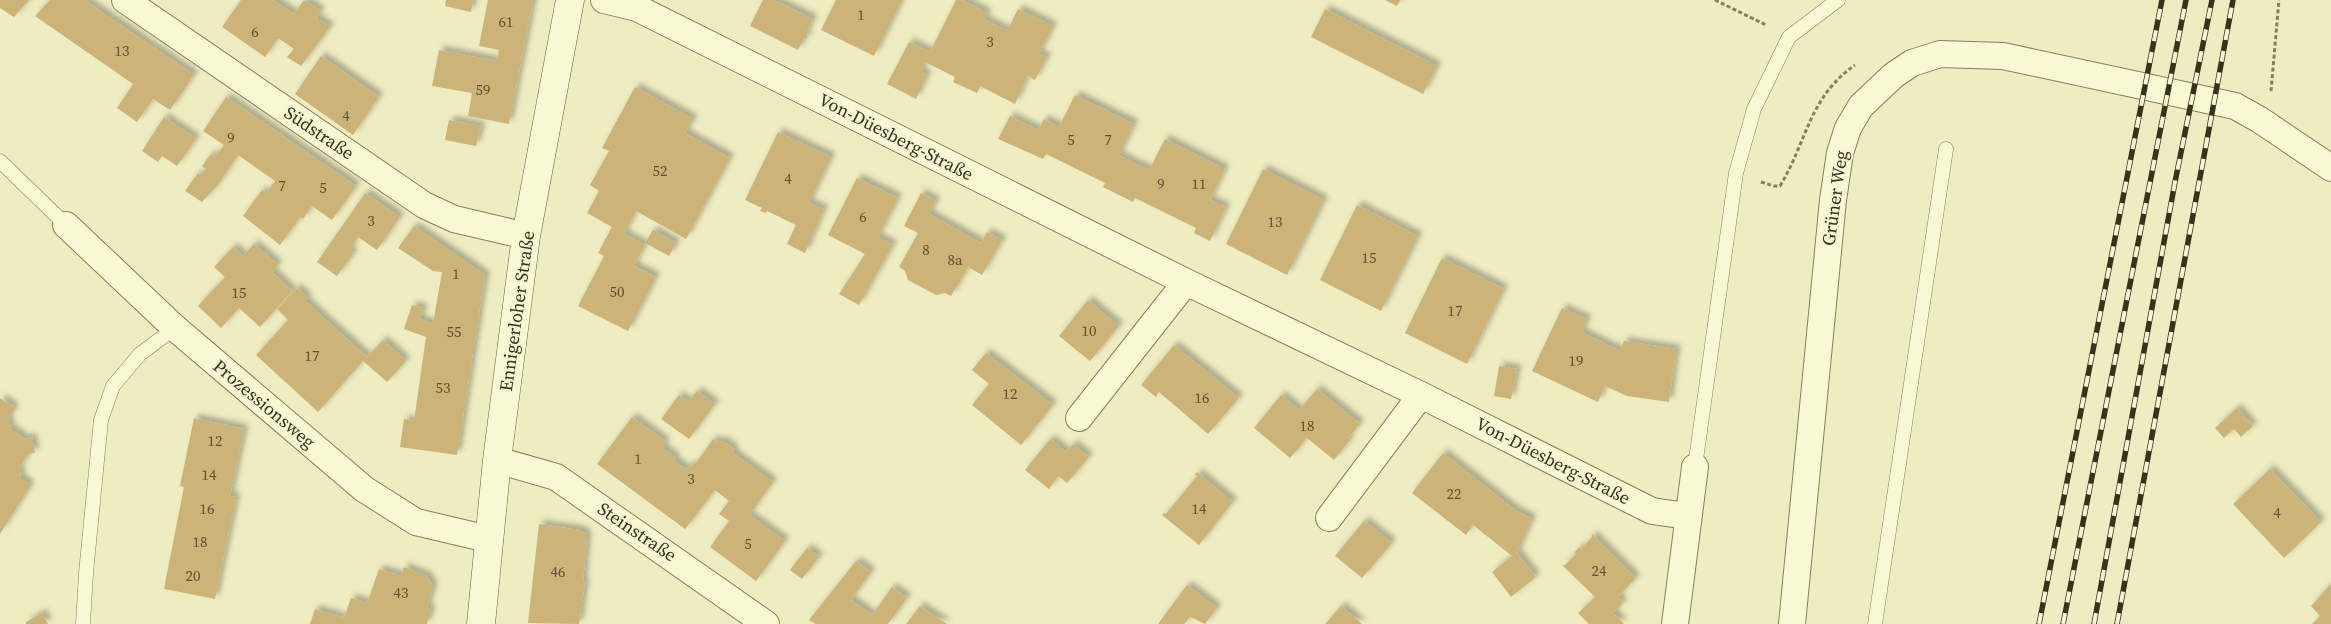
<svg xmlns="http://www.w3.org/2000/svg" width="2331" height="624" font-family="'Source Serif 4',serif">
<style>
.building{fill:#ccb377;filter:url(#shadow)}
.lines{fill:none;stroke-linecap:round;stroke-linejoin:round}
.service-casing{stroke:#887f59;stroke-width:15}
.minor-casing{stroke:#887f59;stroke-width:28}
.secondary-casing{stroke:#69603c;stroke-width:29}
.path{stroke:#887f59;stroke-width:3;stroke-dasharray:4 2.5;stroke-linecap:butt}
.service{stroke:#f9f8d5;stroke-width:14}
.minor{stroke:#f9f8d5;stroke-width:26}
.secondary{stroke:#f9f8d5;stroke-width:28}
.rail-casing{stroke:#37311d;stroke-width:5.5}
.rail{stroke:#f5f5d1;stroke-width:4;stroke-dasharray:11;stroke-linecap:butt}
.labels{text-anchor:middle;stroke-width:4;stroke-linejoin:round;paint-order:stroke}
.number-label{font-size:15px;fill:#5c5234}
.street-label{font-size:18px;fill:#37311d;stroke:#f5f5d1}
</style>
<defs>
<filter id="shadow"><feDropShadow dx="4.5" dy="-4.5" stdDeviation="2.5" flood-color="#0004"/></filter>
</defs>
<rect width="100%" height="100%" fill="#eeedc1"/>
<path class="building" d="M0,0H29L14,17L0,8Z
M50,0H84L194,75L170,110L153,99L137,122L117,108L133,84L35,16Z
M241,0H273L294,14L304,0L321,11L316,18L330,27L301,66L287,57L294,49L278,38L265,57L222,27Z
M446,0H473L471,12L445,6Z
M488,0H533L509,124L468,116L472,93L432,86L439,50L497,61L499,50L479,46Z
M763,0H774L813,19L806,34L808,35L806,39L804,38L798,50L750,26Z
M836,0H902L874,56L821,30Z
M956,0H962L987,13L984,19L1007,31L1018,9L1053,26L1039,54L1047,57L1035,80L1028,76L1015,104L980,86L977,93L953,82L955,77L925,62L921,72L927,75L916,99L887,84L909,42L930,52Z
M1385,0H1400L1397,6Z
M1325,9L1437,66L1423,94L1311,37Z
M321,56L379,97L353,135L295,94Z
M635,87L693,119L685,133L730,158L686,239L636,211L624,234L645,245L634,266L656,277L628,331L578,306L604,256L598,253L612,227L587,213L599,191L590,185L609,151L602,148Z
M1075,95L1134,124L1119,155L1134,163L1149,170L1165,139L1225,169L1210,200L1226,207L1210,241L1194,233L1196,228L1135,198L1133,202L1103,187L1105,183L1046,154L1043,159L998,139L1010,116L1038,130L1044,119L1059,127Z
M226,97L356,186L332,220L312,206L303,219L300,217L280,245L243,216L262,190L266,193L275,181L238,155L216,187L202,202L185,191L198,173L201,175L206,169L202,166L211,154L215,157L224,145L203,131Z
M164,117L196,139L177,166L162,156L158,162L142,151Z
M449,120L481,126L476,146L445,140Z
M778,132L831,157L809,203L824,209L805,253L787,244L796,225L767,211L766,213L760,211L762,208L745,200Z
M1263,169L1324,200L1287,275L1226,244Z
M857,178L898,198L878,237L893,245L859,305L839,294L865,254L828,235Z
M365,193L400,217L377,250L358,237L349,250L354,253L337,276L317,262Z
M921,193L936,201L929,214L981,243L987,232L1002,240L982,275L968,267L951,296L945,293L936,295L908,280L905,271L899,267L918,233L904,226Z
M1357,205L1418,236L1381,311L1320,280Z
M414,226L485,275L457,455L400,447L404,419L414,421L426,337L404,329L412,305L423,308L420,319L433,324L442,272L433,271L398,248Z
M653,230L676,243L669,256L645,243Z
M254,244L278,265L272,272L292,291L260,327L239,308L221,328L198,306L225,277L214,267L233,247L243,256Z
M1442,258L1504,289L1467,364L1405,333Z
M297,288L308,298L305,301L367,357L383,340L406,361L387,382L363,361L318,412L256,355L288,320L277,309Z
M1088,300L1119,326L1090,361L1059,336Z
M1562,308L1587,319L1582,331L1583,333L1620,351L1624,341L1676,349L1669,402L1627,396L1605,386L1598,402L1532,371Z
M1174,345L1239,398L1208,434L1159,392L1156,397L1141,385Z
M986,353L1053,405L1021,445L972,405L989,384L972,370Z
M1499,366L1517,369L1511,399L1494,396Z
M1317,389L1360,424L1348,438L1350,440L1334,460L1307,438L1290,458L1254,428L1281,395L1299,410Z
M697,391L715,404L689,439L661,419L679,395L688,402Z
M0,398L13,406L14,410L8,419L12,431H15L24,439L32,437L35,453L27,454L22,465L19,466L21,479L29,484V488L0,534Z
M2237,408L2253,426L2241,437L2234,429L2224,438L2215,428Z
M632,417L666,442L662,448L675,457L674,460L685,469L696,463L713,439L718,442L723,441L733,448L734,454L773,482L749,515L785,541L756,581L710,547L729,521L719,514L729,501L715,490L685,529L597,464Z
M194,418L244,429L230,496L236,497L215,599L164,589L184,487L180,486Z
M1050,439L1066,452L1073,444L1089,457L1067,483L1058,476L1049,489L1025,470Z
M1443,453L1515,510L1532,519L1517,553L1536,577L1511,597L1492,572L1512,556L1473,525L1466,535L1412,493Z
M2270,469L2321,522L2284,558L2233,504Z
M1197,472L1234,503L1231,504L1199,545L1162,515L1164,513L1166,514L1197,476L1195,474Z
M1364,521L1392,543L1362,578L1335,556Z
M539,524L580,530L587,535L583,581L585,582L579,624L528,623Z
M1592,534L1636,578L1618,597L1623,603L1613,613L1624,624H1589L1578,613L1595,597L1562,565H1565L1576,554L1574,553L1579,547L1581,549L1592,537Z
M807,548L819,557L802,579L790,570Z
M856,561L871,572L851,600L872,615L892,587L907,598L888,624H816L809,620Z
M404,567L427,576L433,587L427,608L431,609L427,624H310L315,609L344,618L351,598L367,603L379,569L401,576Z
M2331,584V624H2312L2320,616L2311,606Z
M1187,585L1217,608L1205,624L1190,617L1184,624H1158Z
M920,606L947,624H906Z
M1341,606L1362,624H1325Z
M42,613L48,624H26V622Z"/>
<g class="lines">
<defs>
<path id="service" d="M0,161L66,225
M1695,467L1736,173L1754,109L1789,37L1838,0
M83,624L86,573L101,420L113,386L140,354L175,328
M1875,624L1946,149"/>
<path id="minor" d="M125,0L424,205L454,219L526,236
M604,0L637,8L1186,282L1421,395L1652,511L1687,516
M66,225L175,328L364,489L416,522L488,539
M1079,418L1186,282
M497,460L556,477L766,624
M1329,518L1421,395
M1675,624L1695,467
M1792,624L1833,200L1840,153L1848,128L1861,106L1894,75L1912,63L1940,54L2003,56L2235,106L2260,120L2331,168"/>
<path id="secondary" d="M481,624L497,460L526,236L570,0"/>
</defs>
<use href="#service" class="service-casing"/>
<use href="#minor" class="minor-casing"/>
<use href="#secondary" class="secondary-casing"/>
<path class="path" d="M1715,0L1766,25
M2271,91L2279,0
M1761,182L1774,186H1780C1807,142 1808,98 1855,65"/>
<use href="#service" class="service"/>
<use href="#minor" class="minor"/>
<use href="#secondary" class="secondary"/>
<defs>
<path id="rail" d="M2039,624L2162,0
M2063,624L2186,0
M2094,624L2175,182L2212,0
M2117,624L2233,0"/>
</defs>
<use href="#rail" class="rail-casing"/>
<use href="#rail" class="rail"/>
</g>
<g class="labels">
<g class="number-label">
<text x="861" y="20">1</text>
<text x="506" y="27">61</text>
<text x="255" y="37">6</text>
<text x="990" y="47">3</text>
<text x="122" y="56">13</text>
<text x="483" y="95">59</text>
<text x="346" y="121">4</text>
<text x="231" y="143">9</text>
<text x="1071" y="145">5</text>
<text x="1108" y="145">7</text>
<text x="660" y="176">52</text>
<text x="788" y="184">4</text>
<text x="1161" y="189">9</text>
<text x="1199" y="189">11</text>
<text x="282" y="191">7</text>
<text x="323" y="193">5</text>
<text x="863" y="222">6</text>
<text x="371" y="226">3</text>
<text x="1275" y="227">13</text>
<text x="926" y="255">8</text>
<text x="1369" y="263">15</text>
<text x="955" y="265">8a</text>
<text x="456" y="279">1</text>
<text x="617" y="297">50</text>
<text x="239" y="298">15</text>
<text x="1455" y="316">17</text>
<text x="1089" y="336">10</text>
<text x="454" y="337">55</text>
<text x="312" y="361">17</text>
<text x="1576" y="366">19</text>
<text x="443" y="393">53</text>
<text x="1010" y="399">12</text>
<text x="1202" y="403">16</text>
<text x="1307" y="431">18</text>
<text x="215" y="446">12</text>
<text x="638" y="464">1</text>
<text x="209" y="480">14</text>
<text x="691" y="484">3</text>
<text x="1454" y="499">22</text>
<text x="207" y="514">16</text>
<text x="1199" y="514">14</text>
<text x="2277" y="518">4</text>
<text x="200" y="547">18</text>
<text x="748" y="549">5</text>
<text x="1599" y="576">24</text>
<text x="558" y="577">46</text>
<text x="193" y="581">20</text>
<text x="401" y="598">43</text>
</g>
<g class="street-label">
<text transform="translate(319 133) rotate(34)" y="6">Südstraße</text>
<text transform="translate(896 137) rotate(27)" y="6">Von-Düesberg-Straße</text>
<text transform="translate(1835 198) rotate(-82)" y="6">Grüner Weg</text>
<text transform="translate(517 311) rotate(-82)" y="6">Ennigerloher Straße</text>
<text transform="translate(264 404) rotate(40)" y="6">Prozessionsweg</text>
<text transform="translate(1553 461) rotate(27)" y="6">Von-Düesberg-Straße</text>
<text transform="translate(637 532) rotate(34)" y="6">Steinstraße</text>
</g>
</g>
</svg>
